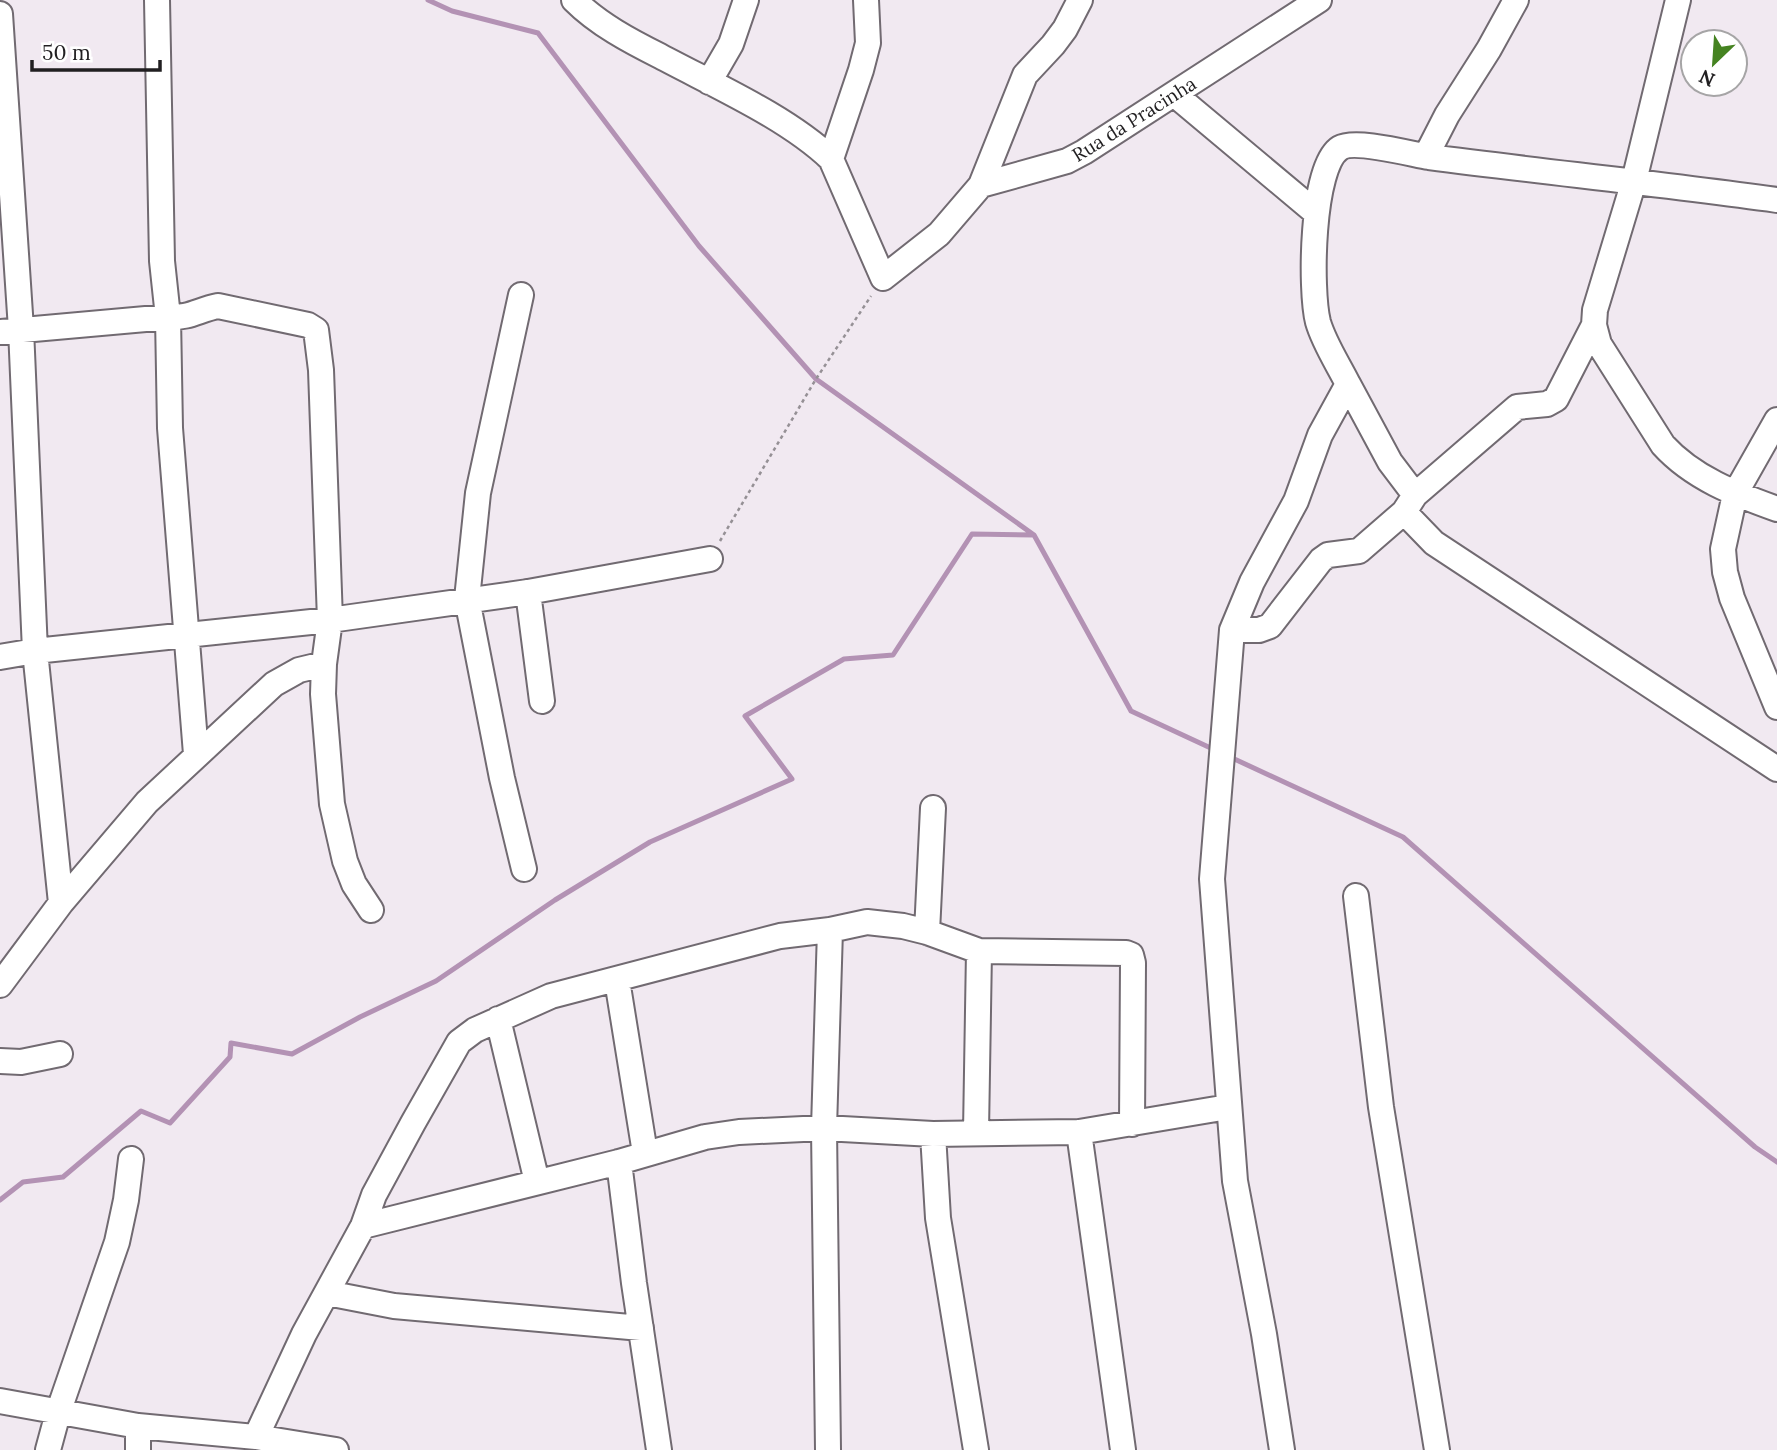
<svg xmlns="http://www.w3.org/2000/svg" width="1777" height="1450" font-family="Lora,serif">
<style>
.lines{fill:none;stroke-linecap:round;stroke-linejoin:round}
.stream{stroke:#b392b4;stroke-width:5}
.minor-casing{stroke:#716a71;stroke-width:28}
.path{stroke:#959095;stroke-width:2.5;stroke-dasharray:3.5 3.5;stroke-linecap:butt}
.minor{stroke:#fff;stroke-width:24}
.labels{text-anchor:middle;stroke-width:6;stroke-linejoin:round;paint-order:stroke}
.street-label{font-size:19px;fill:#211f21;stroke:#fff}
</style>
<rect width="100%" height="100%" fill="#f1e9f1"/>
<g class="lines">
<path class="stream" d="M428,0L452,11L538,33L699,246L816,379L1034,535L1131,711L1215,750
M1230,757L1403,837L1755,1147L1777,1162
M0,1200L23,1182L63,1177L141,1111L170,1123L230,1057L231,1043L292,1054L360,1017L436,981L555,900L650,842L792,779L745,716L844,659L893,655L972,534L1034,535"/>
<defs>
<path id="minor" d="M157,0L162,261L168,317L170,428L196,754
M574,0C598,24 630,41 660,56C714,85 787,117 831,159
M866,0L868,43L861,70L831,159L883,278L939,234L981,185L1067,161L1084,152L1319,0
M1678,0L1634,181L1595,310L1594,325L1599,344L1663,445C1693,478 1735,494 1777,509
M0,14L21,329L35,651L61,903
M709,82L731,44L746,0
M1174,94L1315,212
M1426,156L1447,115L1489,49L1516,0
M981,185L1025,75L1053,45L1065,29L1080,0
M521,295L478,493L467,599L502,778L524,869
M0,332L168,317C190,318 198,310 218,306L308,325L316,330L321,370L330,620L324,664L323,694L332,804L345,861L354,884L371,910
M1348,384L1390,462L1415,495L1404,512L1434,543L1777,769
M1777,420L1735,494L1723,549L1725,572L1732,598L1777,707
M1415,495L1517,407L1547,404L1556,399L1594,325
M528,592L542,701
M1232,630H1259L1270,626L1321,560L1328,555L1359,551L1404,512
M0,657L35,651L330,620L528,592L710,559
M1356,896L1381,1107L1437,1450
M927,932L933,808
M617,980L645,1153
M0,985L61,903L147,802L274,684L299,670L324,664
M498,1019L537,1182
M0,1061L21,1062L60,1054
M976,1132L979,951
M1079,1132L1123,1450
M933,1134L938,1218L976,1450
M619,1162L634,1283L659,1450
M363,1226L619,1162L705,1137L739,1132L824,1128L933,1134L1079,1132L1228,1107
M327,1293L394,1306L641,1328
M0,1401L138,1426L256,1437L336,1450
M256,1437L304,1334L363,1226L374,1195L413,1123L459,1042L475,1030L551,996L780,936L830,930L867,922L903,926L927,932L979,951L1126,953L1131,955L1133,963L1132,1124
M48,1450L58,1413L117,1242L126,1200L131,1159
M138,1450V1426
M828,1450L824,1128L830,930
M1282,1450L1264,1334L1235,1181L1212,879L1232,630L1252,582L1296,501L1320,435L1348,384C1338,364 1324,343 1318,322C1310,291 1311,166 1340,148C1355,139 1411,154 1429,157C1545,172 1661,184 1777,200"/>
</defs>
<use href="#minor" class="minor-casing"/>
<path class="path" d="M720,541L816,379L871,296"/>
<use href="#minor" class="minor"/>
</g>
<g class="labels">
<g class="street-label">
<text transform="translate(1134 119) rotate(-32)" y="7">Rua da Pracinha</text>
</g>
</g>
<g transform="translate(1714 63) rotate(205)"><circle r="33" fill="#ffffff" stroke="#a6a5a6" stroke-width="2"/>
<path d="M0-5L12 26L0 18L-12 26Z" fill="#458321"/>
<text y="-10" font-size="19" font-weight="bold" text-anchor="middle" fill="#211f21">N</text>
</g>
<path d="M32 60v10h128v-10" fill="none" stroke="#211f21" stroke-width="3.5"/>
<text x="42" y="60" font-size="21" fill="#211f21" stroke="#ffffff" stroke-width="5" paint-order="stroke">50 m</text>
</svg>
